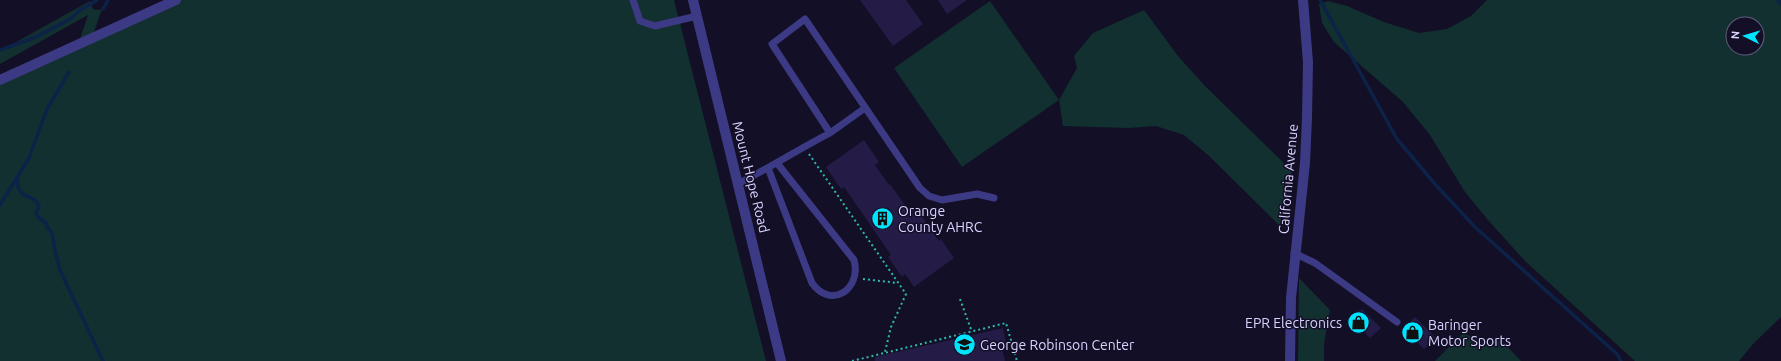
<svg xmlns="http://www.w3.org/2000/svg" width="1781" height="361" font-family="Ubuntu,sans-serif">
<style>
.green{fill:#12302f;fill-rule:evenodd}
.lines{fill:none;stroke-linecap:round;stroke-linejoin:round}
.stream{stroke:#0c2248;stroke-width:3.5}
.building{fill:#241b47}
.path{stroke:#2fb8b0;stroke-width:2;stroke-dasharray:2 3;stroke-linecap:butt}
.service{stroke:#3d3a85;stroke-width:7}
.minor{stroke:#3d3a85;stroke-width:10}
.tertiary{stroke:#3d3a85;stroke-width:10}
.labels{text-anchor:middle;stroke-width:3;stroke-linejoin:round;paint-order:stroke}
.street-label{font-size:14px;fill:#d9d4ff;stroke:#130f26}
.poi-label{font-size:14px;fill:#d9d4ff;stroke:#130f26;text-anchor:start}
</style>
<rect width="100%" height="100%" fill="#130f26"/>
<path class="green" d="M173,0H674L766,361H0V82L78,45L88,15L0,64V51L90,1L93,9L97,10L102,9L92,38Z
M1487,0H1781V317L1754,343L1739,361H1635L1525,261L1488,220L1465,192L1430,135L1403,102L1334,42L1322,23L1319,4L1328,1L1347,6L1384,22L1419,33L1447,29L1471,16ZM1733,24H1757V48H1733Z
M990,1L1059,100L1077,68L1074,56L1093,33L1144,10L1178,56L1204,85L1292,171L1280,226L1208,155L1184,135L1156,126L1128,128L1063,126L1059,100L962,167L894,68Z
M1299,278L1330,310L1324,344V361H1298Z
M1463,333L1488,343L1501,340L1521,361H1435Z"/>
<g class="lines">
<path class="stream" d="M1320,0L1397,139L1435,184L1475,227L1617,354L1621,361
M1778,0L1781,4
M103,9L108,0
M0,50L36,37L70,19L79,11L97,0
M17,178C18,203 32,191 39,206L36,213L38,217L46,223L47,227C55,233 53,244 55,252C56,257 59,261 59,268L103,361
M0,205L29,158L47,109L69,72"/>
</g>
<path class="building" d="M860,0H906L923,24L893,46Z
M938,0H967L947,14Z
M864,140L879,162L875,165L889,185L890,184L910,212L916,208L939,241L941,239L954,258L914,287L905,274L902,277L888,257L891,255L844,187L841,189L826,167Z
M1362,309L1381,328L1370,338L1351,319Z
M1415,317L1436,338L1424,349L1403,329Z
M1003,328L1006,344L1001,345L1005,361H875V357Z"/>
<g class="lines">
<path class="path" d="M809,154L906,294L891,327L885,352
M863,279L898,283
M960,299L972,332
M852,361L1006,323L1017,361"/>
<path class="service" d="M633,0L640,21L655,26L697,16
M865,108L830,133L772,44L805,19L920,188L929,196L942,200L977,194L994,198
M768,168L812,283C831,310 862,289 854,260L777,163
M738,184C769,168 799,149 830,133
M1294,253L1315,263L1397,322"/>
<path class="minor" d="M1290,361L1291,298L1305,163L1307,118L1308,62L1303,0"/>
<path class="tertiary" d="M693,0L781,361
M0,80L176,0"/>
</g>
<defs>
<symbol id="building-disc" viewBox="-11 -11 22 22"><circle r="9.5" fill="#00e5ff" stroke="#130f26"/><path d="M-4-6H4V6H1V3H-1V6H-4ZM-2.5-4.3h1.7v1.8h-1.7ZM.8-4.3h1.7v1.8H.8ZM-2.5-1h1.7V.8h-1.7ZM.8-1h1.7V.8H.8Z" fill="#111"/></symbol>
<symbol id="shop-disc" viewBox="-11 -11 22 22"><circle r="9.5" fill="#00e5ff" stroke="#130f26"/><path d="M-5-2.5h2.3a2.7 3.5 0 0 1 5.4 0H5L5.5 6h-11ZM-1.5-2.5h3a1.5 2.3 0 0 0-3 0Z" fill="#111"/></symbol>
<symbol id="school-disc" viewBox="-11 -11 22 22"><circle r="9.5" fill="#00e5ff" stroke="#130f26"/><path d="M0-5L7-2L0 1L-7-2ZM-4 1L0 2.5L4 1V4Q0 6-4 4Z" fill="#111"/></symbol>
</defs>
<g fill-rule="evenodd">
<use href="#building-disc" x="870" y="206" width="25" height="25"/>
<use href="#shop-disc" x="1346" y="310" width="25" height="25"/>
<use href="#shop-disc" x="1400" y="320" width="25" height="25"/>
<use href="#school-disc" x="952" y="332" width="25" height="25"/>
</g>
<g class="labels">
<g class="street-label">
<text transform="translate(751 177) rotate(76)" y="5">Mount Hope Road</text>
<text transform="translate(1288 179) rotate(-85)" y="5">California Avenue</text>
</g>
<g class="poi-label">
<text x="898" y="216">Orange<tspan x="898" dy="16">County AHRC</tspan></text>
<text x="1342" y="328" text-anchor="end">EPR Electronics</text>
<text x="1428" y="330">Baringer<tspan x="1428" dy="16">Motor Sports</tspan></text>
<text x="980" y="350">George Robinson Center</text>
</g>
</g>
<g transform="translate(1745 36) rotate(275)"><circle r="19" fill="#130f26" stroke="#625e7d"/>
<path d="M0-3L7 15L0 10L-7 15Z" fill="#00e5ff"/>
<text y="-6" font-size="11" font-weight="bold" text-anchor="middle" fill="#d9d4ff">N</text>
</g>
</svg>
